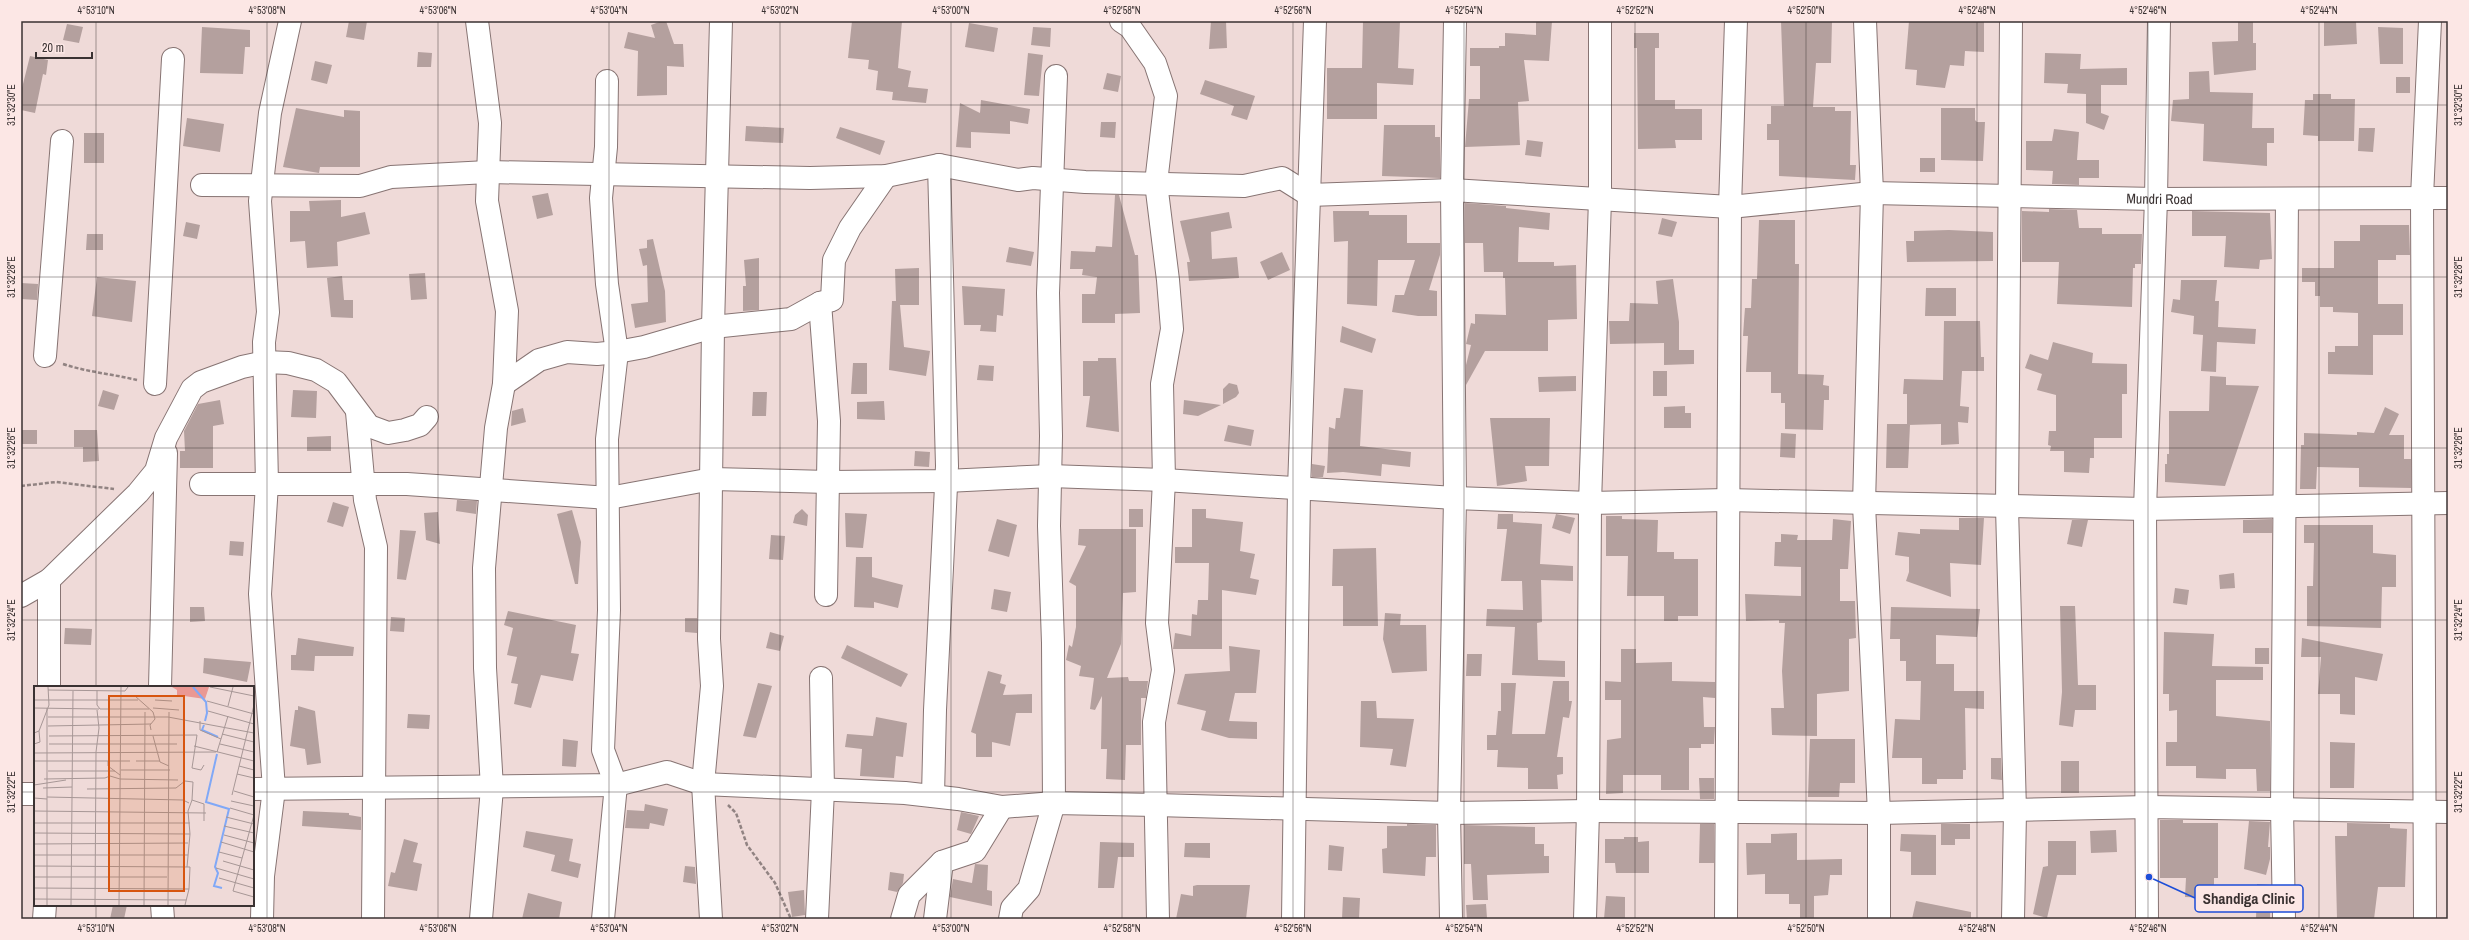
<svg xmlns="http://www.w3.org/2000/svg" width="2469" height="940" font-family="'Archivo Narrow',sans-serif">
<style>
.building{fill:#b4a09e}
.lines{fill:none;stroke-linecap:round;stroke-linejoin:round}
.minor-casing{stroke:#877473;stroke-width:24}
.path{stroke:#918382;stroke-width:2.5;stroke-dasharray:4 2;stroke-linecap:butt}
.minor{stroke:#fff;stroke-width:22}
.ticks{fill:none;stroke:#3a3232;stroke-width:1;stroke-opacity:0.45}
.labels{text-anchor:middle;stroke-width:3;stroke-linejoin:round;paint-order:stroke}
.street-label{font-size:14px;fill:#3a3232;stroke:#fce7e5}
.inset-river{fill:none;stroke:#80a8f7;stroke-width:2}
.inset-road{fill:none;stroke:#a79796;stroke-width:1}
.view{fill:#d75510;fill-opacity:0.15;stroke:#d75510;stroke-width:2}
.inset-edge{fill:none;stroke:#3a3232;stroke-width:2}
.leader{fill:none;stroke:#1d4ed8;stroke-width:1.5}
.callout-dot{fill:#1d4ed8;stroke:#fce7e5;stroke-width:1.5}
.callout{fill:#fce7e5;stroke:#1d4ed8;stroke-width:1.5}
.callout-label{font-size:15px;text-anchor:middle;font-weight:bold;fill:#3a3232}
.neatline{fill:none;stroke:#3a3232;stroke-width:1.5}
.ticks-label{font-size:10px;text-anchor:middle;fill:#3a3232}
</style>
<rect width="100%" height="100%" fill="#efdad8"/>
<path class="building" d="M349,21H367L364,40L346,37Z
M662,21H666L674,44H683L684,67L667,66V95L637,96L638,51L624,48L628,32L655,38L651,25Z
M852,21H902L898,68L911,71L908,87L928,89L926,103L892,100L893,92L876,90L878,71L868,69L869,60L848,58Z
M1211,21H1226L1227,48L1209,49Z
M1363,21H1400L1398,68L1414,69L1413,85L1377,83V119H1327V68H1362Z
M1536,21H1552L1549,61L1524,60L1529,101L1518,102L1520,145L1465,147L1469,99H1480V66H1470V48H1499V46H1505V33L1536,35Z
M1781,21H1832L1831,63H1816L1813,107H1835V111H1851L1850,165H1856L1855,180L1779,176V140H1767V124H1771V106H1784Z
M1909,21L1984,22V52L1965,51L1964,66L1950,65L1945,88L1916,85L1917,70L1905,69Z
M2238,21H2253V43H2256V70L2214,75L2212,42L2238,41Z
M2324,21H2356L2357,44L2324,46Z
M969,23L998,28L994,52L965,47Z
M67,24L83,27L79,43L63,40Z
M202,27L250,30V47H245L243,74L200,73Z
M1033,27L1051,28L1050,47L1031,45Z
M2378,27L2403,28V64H2380Z
M1634,33H1659V48H1655V100H1675V109H1702V140H1675L1676,148L1638,149L1637,48H1634Z
M418,52L432,53L431,67H417Z
M1028,53L1043,55L1039,96L1024,95Z
M2045,53L2081,54L2080,69L2127,68V85H2101V113L2109,116L2104,130L2086,123V94L2067,93L2068,84L2044,83Z
M30,56L48,60L46,75L43,74L35,113L21,110V92Z
M315,61L332,65L327,84L311,80Z
M2209,71L2210,92L2253,93L2252,128H2274V143H2267V166L2203,161L2204,124L2171,121L2173,100L2189,99V72Z
M1107,73L1121,76L1118,92L1103,89Z
M2396,77H2410V93H2396Z
M1205,80L1255,96L1247,120L1231,115L1234,106L1200,94Z
M2313,94H2331V99H2355L2354,141H2318V136L2303,135L2305,100H2313Z
M981,100L1030,109L1028,124L1010,121V134L971,132V148L956,147L960,103L980,113Z
M296,108L344,117V110L360,111V167H320L319,173L283,167Z
M1941,108H1975V120L1977,122H1985L1983,161L1941,160Z
M187,118L224,124L220,152L183,146Z
M1101,122H1116L1115,138L1100,137Z
M1384,125H1435V137H1440V178L1382,176Z
M746,126L784,128L783,143L745,141Z
M840,127L885,141L880,155L836,138Z
M2359,128H2375L2373,152L2358,151Z
M2054,129L2079,132L2077,160H2099V178H2079V185L2052,184L2053,171L2026,170V141H2052Z
M84,133H104V163H84Z
M1527,140L1543,142L1541,157L1525,155Z
M1920,158H1935V172H1920Z
M548,193L553,215L537,219L532,196Z
M1115,195H1119L1135,255H1138L1140,313L1115,314V323H1082V294H1095L1097,277L1082,275L1083,269H1070L1071,251L1095,252L1096,246L1112,247Z
M341,200V217L365,212L370,234L337,242L338,266L307,268L305,241L290,242V211H310L309,201Z
M1465,203L1506,206V208L1550,213L1549,230L1519,227L1518,262H1554V266L1576,265L1577,319L1548,320V351H1485L1466,385V365L1471,345L1466,344L1471,323L1475,324V314L1506,315L1505,278H1503V272H1484L1483,243H1465Z
M2049,209L2077,210L2079,228H2102V234H2142L2141,264H2135V268H2133L2132,307L2057,304L2059,262H2022V211L2049,212Z
M1333,211H1369V215H1407V243H1440V255L1429,290L1437,291V316H1418L1392,312L1395,295H1404L1415,260H1378L1377,306L1347,304L1348,241L1334,242Z
M2192,211L2270,213L2272,259L2260,260L2259,269L2224,267L2226,236H2192Z
M1229,212L1232,228L1211,232L1212,259L1237,257L1239,278L1189,281L1187,262H1190L1180,221Z
M1662,218L1677,222L1672,237L1658,234Z
M1759,220H1795V264H1799L1798,374L1824,375L1823,385L1829,386V400H1824L1823,430L1785,429V403H1781V393H1771V372H1746L1748,336H1743L1744,321L1745,308H1751L1752,279H1757Z
M186,222L200,225L197,239L183,236Z
M2360,225H2409L2410,255H2396V260H2378V304H2403V335H2373V375L2328,374V352H2335V346H2358V313L2333,312V307H2320V296H2315V282H2302V268H2334V241H2360Z
M1949,230L1993,232V261L1907,262L1906,241H1914V231Z
M87,234H103V250H86Z
M653,239L665,291L666,322L635,328L631,304L648,302L647,265L643,266L639,249L647,248V240Z
M1009,247L1034,252L1031,266L1006,262Z
M1282,252L1290,270L1268,280L1260,262Z
M759,258V310L743,311V286H746L744,260Z
M919,268V305H900L904,347L930,351L926,376L889,370L892,301H896L895,269Z
M425,273L427,299L411,300L409,274Z
M342,276L344,300H353V318L331,317L327,278Z
M97,277L136,281L132,322L92,316Z
M1673,279L1679,322V350H1694V364L1664,365V343L1610,344L1609,321H1629L1630,303L1658,304L1656,281Z
M2181,280H2217L2215,301H2219L2218,327L2256,329L2255,344L2217,342L2216,372L2201,371L2203,335L2193,334L2194,316L2171,312L2173,299L2180,300Z
M21,283L38,284L37,300L21,299Z
M962,286L1005,289L1003,316L997,315L996,332L980,331L981,325H964Z
M1926,288H1956V316H1925Z
M1944,321H1980L1981,357H1984V371H1962L1960,406L1969,407L1968,423L1958,422L1959,444L1941,445V424L1908,425H1910L1908,468H1886L1887,424H1907V394H1903L1904,379L1943,380Z
M1342,326L1376,339L1372,353L1340,342Z
M2053,342L2093,353L2092,363L2127,364V394H2122V438H2094V458H2090L2089,473L2064,472V451H2050L2051,446L2048,445L2049,431H2056V395L2037,390L2042,374L2025,368L2030,354L2048,360Z
M1098,358H1116L1119,432L1086,427L1090,396H1083V361H1098Z
M853,363H867V394H851Z
M979,365L994,366L993,381L977,380Z
M1653,371H1667V396H1653Z
M1576,376V391L1539,392L1538,377Z
M2210,376L2226,377V385L2259,386L2225,486L2165,482V464H2167V454H2169V411H2209Z
M1229,383L1237,385L1239,393L1236,397L1223,404V389Z
M1344,388L1363,390L1360,446L1411,452L1410,467L1382,464L1381,476L1343,472L1327,473L1329,427L1335,429L1336,418H1340Z
M103,390L119,395L114,410L98,406Z
M293,390L317,391L316,418L291,417Z
M753,392H767L766,416H752Z
M220,400L224,424L213,426V468H180V451H185L184,431L198,404Z
M1184,400L1221,405L1198,416L1183,414Z
M884,401L885,420L857,419V402Z
M1685,406V413H1691V428H1664V407Z
M2385,407L2399,414L2389,435H2404V459H2411V488L2359,487V468L2317,467L2316,489H2300L2301,445H2304V433L2357,435V432L2374,433Z
M523,408L526,422L511,426L512,411Z
M1490,418H1550L1549,466H1525L1527,481L1497,486Z
M1228,425L1254,430L1251,446L1224,441Z
M22,430H37V444H22Z
M74,430H97L99,461L83,462V447H74Z
M1781,433L1796,434L1795,458L1780,457Z
M331,436V451H307V437Z
M915,451L930,452L929,467L914,466Z
M1312,464L1325,466L1323,477H1312Z
M457,500L477,501L476,514L456,511Z
M333,502L349,507L343,527L327,522Z
M802,509L808,515L807,526L793,523L795,515Z
M1129,509H1143V527H1129Z
M1192,509H1206V518L1243,522L1240,551L1255,554L1250,578L1259,580L1256,595L1222,590V649H1173L1175,633L1191,636L1192,614L1197,615L1198,600H1208L1209,563H1175V547H1192Z
M572,510L581,542L578,584H575L557,514Z
M438,512L440,544L426,540L424,513Z
M845,513L867,514L863,548L846,547Z
M1498,514H1513V522L1542,524L1540,564L1573,566V581L1541,580L1542,622L1537,623L1538,660L1565,661V677L1512,675L1515,627L1486,626L1487,609L1523,610L1522,581H1501L1507,529H1497Z
M1556,514L1575,518L1570,534L1552,528Z
M1606,516H1622V519L1658,520L1657,552H1674V559H1698V616H1678V621H1664V596H1627L1628,556H1606Z
M1959,518H1984L1981,565L1950,563L1951,597L1906,581L1909,572V557L1895,555L1898,532L1920,534V529L1959,530Z
M997,519L1017,525L1009,557L988,551Z
M1833,519L1851,521L1848,569H1840V601H1855L1856,638L1849,639V691L1817,694V736L1772,735L1771,708H1784L1782,671L1785,623H1779V620L1746,621L1745,594L1801,596V567L1774,566L1775,542H1781V534L1798,535L1797,540H1832Z
M2272,519V533H2243V520Z
M2072,520H2088L2082,547L2067,544Z
M2304,525H2373V553L2396,555V587H2382L2381,628L2307,626V586H2313L2314,543H2304Z
M1079,529H1136V592L1123,593L1121,644L1107,678L1128,677L1129,681H1148L1146,698H1141V745H1126L1125,780L1106,779L1107,749H1101L1102,696L1095,710L1090,709L1094,678L1079,676L1081,666L1066,660L1069,645L1072,647L1076,627V586L1069,582L1086,546L1078,545Z
M400,530L416,531L406,580L397,579Z
M771,535L785,536L783,560L769,559Z
M230,541L244,542L243,556L229,555Z
M1376,548L1378,626H1343V586H1332L1333,549Z
M856,557H872V577L903,585L898,608L874,602V608L854,607Z
M2234,573L2235,588L2220,589L2219,575Z
M2175,588L2189,590L2187,605L2173,603Z
M994,589L1011,592L1007,612L991,609Z
M2060,606H2075L2078,685H2096V710H2075L2073,727L2059,725L2062,692Z
M190,607H204L205,621L190,622Z
M1891,607L1980,609L1977,637L1936,635V664H1954V691H1984V709L1965,708L1966,770H1963V779H1937V784H1922V758H1892L1895,719L1920,720L1921,681H1906V661H1900V639H1890Z
M508,611L576,625L571,653L579,654L573,681L541,675L531,708L514,704L518,684L511,683L517,657L507,655L513,628L504,625Z
M1385,613L1401,614L1400,625H1426L1427,671L1392,673L1383,639Z
M391,617L405,618L404,632L390,631Z
M685,618H697V633L685,632Z
M65,628L92,629L91,645L64,644Z
M770,632L784,636L780,651L766,648Z
M2164,632L2214,634L2212,666L2263,667V680H2216V716L2270,721V791H2257L2256,769H2226V779L2196,778V766H2166V742H2177V710L2169,711V694H2163Z
M298,638L354,647L353,656H315L314,671L291,670V655H296Z
M2302,638L2383,654L2377,681L2355,677V715L2340,714V694H2318L2321,657H2301Z
M847,645L908,674L901,687L841,658Z
M1229,646L1260,650L1256,693H1235L1229,721L1257,722V739L1229,738L1201,730L1206,711L1177,704L1185,674L1230,671Z
M2255,648H2269V664H2255Z
M1621,649H1636V663L1672,662V681L1715,682V698L1703,697L1704,727H1715L1714,744H1701V748H1689V790H1661V775H1623V793L1606,794L1607,740L1621,738V700H1605V681L1621,682Z
M1467,654H1482L1481,676H1466Z
M204,658L251,662L247,682L203,673Z
M988,671L1002,675L1000,683L1006,685L1003,695L1032,694V713H1016L1010,746L992,742V757H976V734L971,732Z
M1553,681H1569V701H1572L1569,718L1563,717L1557,757H1563V774L1557,775L1558,789H1528V768L1497,767L1498,750H1487V735H1496L1498,711H1501V683H1516L1512,734H1545Z
M758,683L772,686L756,738L743,736Z
M1361,701H1376L1377,718L1414,719L1406,767L1390,765L1393,749L1360,747Z
M298,706L315,711L321,763L307,765L305,749L290,746L295,710H298Z
M408,714L430,715L429,729L407,728Z
M876,717L907,723L903,757L896,756L894,778L860,776L862,749L845,747L847,734L873,736Z
M563,739L578,741L576,767L562,766Z
M1810,739H1855V783H1840L1839,797H1808Z
M2330,742L2355,743L2354,788H2330Z
M1991,758H2001L2002,780L1991,779Z
M2061,761H2079V793H2061Z
M1699,778H1714V799H1700Z
M645,804L668,809L664,826L650,823L649,829L625,828L627,810L644,811Z
M303,811L349,813V815L361,817V830L302,826Z
M961,812L979,816L971,834L957,830Z
M2160,820H2183V823H2218V878H2214V898L2185,897L2186,878H2160Z
M2249,821L2270,822L2268,847H2270V859L2266,875L2244,869Z
M2347,823L2390,824V828L2407,829L2405,887H2378L2374,919H2337L2335,836H2347Z
M1407,824L1436,825V857H1426L1425,876L1383,873L1382,849L1387,848V826H1407Z
M1700,824H1714V863H1699Z
M1941,824H1970V839H1955V845H1941Z
M1464,825L1535,827V844H1544V856H1549V873L1487,875L1488,900H1473L1471,864H1464Z
M2116,830L2117,852L2091,853L2090,831Z
M526,831L573,839L569,861L581,864L578,878L551,871L555,855L523,847Z
M1797,833V860L1842,859V875H1830L1828,895L1814,896V919H1800V904H1789V894H1765V874L1747,875L1746,843H1771V834Z
M1901,834L1936,835V875H1911V852L1900,851Z
M1624,837H1638V842L1649,841V873H1616L1615,863H1605V839H1624Z
M404,839L418,843L413,862L422,864L417,891L388,886L391,872L395,873Z
M2048,841H2076V875H2057L2047,918L2033,914L2043,867L2048,866Z
M1100,842L1134,843V857H1118L1114,888H1098Z
M1185,843H1210V858L1184,857Z
M1329,845L1344,847L1342,871L1328,870Z
M975,864L988,865L987,890L992,891V906L950,897L953,879L972,883Z
M685,866L695,867L696,884L683,882Z
M890,872L904,874L903,883L897,892L888,890Z
M2257,884L2271,885L2270,919H2256Z
M1197,885H1250L1246,919H1176L1181,894L1193,896V886Z
M804,890L805,915L792,917L788,892Z
M528,893L562,902L559,919H522Z
M1606,896L1625,897V919H1604Z
M1343,897L1360,898L1359,919H1342Z
M1916,901L1971,912V919H1912Z
M1486,904L1487,918L1467,919L1466,905Z
M113,905H127L124,919H110Z"/>
<g class="lines">
<defs>
<g id="minor">
<path d="M477,21L490,123L487,201L507,311L504,384L496,428L484,568L485,668L492,788L481,919"/>
<path d="M1121,21L1130,27L1155,63L1166,96L1156,183L1168,280L1172,329L1162,384L1164,480L1157,623L1163,670L1154,722L1158,919"/>
<path d="M1865,21L1872,193L1864,505L1879,813V919"/>
<path d="M2011,21L2007,507L2015,811L2013,919"/>
<path id="s1" d="M202,185L360,186L391,177L488,172L810,178L886,176L939,165L1018,180L1033,178L1085,182L1244,186L1282,178L1309,195L1452,190L1730,207L1872,193L2156,199L2448,198"/>
<path d="M820,303L829,421L826,595"/>
<path d="M45,356L62,141"/>
<path d="M155,384L173,59"/>
<path d="M504,384L539,360L567,352L597,354L617,352L644,347L713,327L791,319L820,303L832,300L834,260L850,228L886,176"/>
<path d="M357,412L365,500L376,547L373,919"/>
<path d="M201,484H407L609,498L712,479L828,482L946,481L1050,476L1164,480L1455,498L1590,503L1727,500L2145,509L2448,503"/>
<path d="M21,596L49,580L138,493L156,471L166,438L192,389L201,382L242,367L265,362L288,363L316,370L336,382L369,426L388,433L405,430L420,425L427,417"/>
<path d="M49,687V580"/>
<path d="M160,687L166,453"/>
<path d="M253,789L616,785L667,772L703,784L905,793L958,799L1002,807L1054,803L1156,805L1449,813L1588,811L1879,813L2148,807L2448,812"/>
<path d="M21,794H35"/>
<path d="M933,796L935,710L947,466L939,165"/>
<path d="M162,905L163,919"/>
<path d="M44,919L45,905"/>
<path d="M262,919L263,876L274,789L260,594L267,484L264,342L268,312L260,201L270,113L290,21"/>
<path d="M603,919L616,785L603,750L609,610L607,439L617,352L607,284L601,198L606,147L607,81"/>
<path d="M711,919L703,784L712,686L709,639L713,327L721,21"/>
<path d="M817,919L823,790L821,678"/>
<path d="M902,919L909,895L942,862L975,851L1002,807"/>
<path d="M935,919L942,862"/>
<path d="M1010,919L1012,908L1029,889L1054,803L1053,643L1049,526L1051,436L1048,293L1056,76"/>
<path d="M1293,919L1299,489L1315,21"/>
<path d="M1451,919L1449,813L1455,498L1452,190L1455,21"/>
<path d="M1585,919L1588,811L1590,503L1600,199V21"/>
<path d="M1726,919L1730,207L1736,21"/>
<path d="M2147,919L2145,509L2156,199L2159,21"/>
<path d="M2284,919L2282,808L2287,199"/>
<path d="M2425,919L2422,197L2430,21"/>
</g>
</defs>
<use href="#minor" class="minor-casing"/>
<path class="path" d="M63,364C87,372 112,374 137,380
M21,486L56,482L114,489
M728,805L736,813L747,845L775,883L791,919"/>
<use href="#minor" class="minor"/>
</g>
<path class="ticks" d="M96,21V687M267,21V919M438,21V919M609,21V919M780,21V919M951,21V919M1122,21V919M1293,21V919M1464,21V919M1635,21V919M1806,21V919M1977,21V919M2148,21V919M2319,21V919M21,105H2448M21,277H2448M21,448H2448M21,620H2448M21,792H35M253,792H2448M96,905V919"/>
<g class="labels">
<g class="street-label">
<text dy="5" stroke="none"><textPath href="#s1" startOffset="1969">Mundri Road</textPath></text>
</g>
</g>
<g transform="translate(34 686)">
<rect width="220" height="220" fill="#efdad8"/>
<path d="M138,1H175L171,13L143,9V4Z" fill="#ea9893"/>
<path class="inset-river" d="M159,1L172,16L173,27L171,35M170,39L168,44L184,51M183,68L172,116L195,123L181,181L184,187L180,200L188,202"/>
<path class="inset-road" d="M176,1L220,10M14,4L91,5L94,1M63,4V19L66,23H115M101,10L119,26L121,33L116,39L117,44M0,14H104M121,14L138,15M173,15L220,28M194,20L199,1M0,22L65,23M119,22L145,24M174,25L220,38M14,31H134L220,47M166,35V44L187,53M14,40L117,38M0,47L5,45L15,19L14,1M188,48L220,56M15,50L163,49L158,82L167,84L170,79M119,50L126,76L135,80M0,58L6,56L5,45M15,58H143M186,58L220,66M160,60L220,75M183,66L194,30M0,67L182,66M0,75H96M74,75V80L86,89M102,75H126M205,80L220,84M87,84H136M14,85H81M203,88L220,92M10,93L71,92L76,90L86,93L144,94M0,99L32,94M9,102L38,101M53,103L142,102L151,95L159,96L158,114L170,118V135M200,105L220,111M198,109L220,19M13,111L149,114L155,117M0,112L13,113M197,115L220,120M196,122L220,129M0,125L172,127M220,129L199,205L220,211M192,131L220,138M0,137H156M190,140L220,147M0,147L156,148M190,149L220,157M187,156L220,166M0,158L154,157M185,166L208,172M0,169H154M189,175L220,184M0,180L156,181L155,203L151,219M153,181L156,148L154,125L158,114M182,182L220,193M0,191H133M185,192L220,202M0,202L155,203M0,213L152,214M13,219V22M37,219L39,5M61,219L62,66L65,42L63,24M85,219L87,1M110,219L111,26M134,219L135,26"/>
<path class="view" d="M75,10H150V205H75Z"/>
<rect width="220" height="220" class="inset-edge"/>
</g>
<path class="leader" d="M2149 877L2195 898"/>
<circle class="callout-dot" cx="2149" cy="877" r="4"/>
<rect class="callout" x="2195" y="885" width="108" height="27" rx="4"/>
<g class="callout-label">
<text x="2249" y="904">Shandiga Clinic</text>
</g>
<rect width="2469" height="940" fill="none" stroke="#fce7e5" stroke-width="44"/>
<path d="M36 52v6h56v-6" fill="none" stroke="#3a3232" stroke-width="2"/>
<text x="42" y="52" font-size="12" fill="#3a3232" stroke="#fce7e5" stroke-width="3" paint-order="stroke">20 m</text>
<rect x="22" y="22" width="2425" height="896" class="neatline"/>
<g class="ticks-label">
<text x="96" y="14">4°53'10"N</text>
<text x="267" y="14">4°53'08"N</text>
<text x="438" y="14">4°53'06"N</text>
<text x="609" y="14">4°53'04"N</text>
<text x="780" y="14">4°53'02"N</text>
<text x="951" y="14">4°53'00"N</text>
<text x="1122" y="14">4°52'58"N</text>
<text x="1293" y="14">4°52'56"N</text>
<text x="1464" y="14">4°52'54"N</text>
<text x="1635" y="14">4°52'52"N</text>
<text x="1806" y="14">4°52'50"N</text>
<text x="1977" y="14">4°52'48"N</text>
<text x="2148" y="14">4°52'46"N</text>
<text x="2319" y="14">4°52'44"N</text>
<text transform="translate(2458 105) rotate(-90)" y="4">31°32'30"E</text>
<text transform="translate(11 105) rotate(-90)" y="4">31°32'30"E</text>
<text transform="translate(2458 277) rotate(-90)" y="4">31°32'28"E</text>
<text transform="translate(11 277) rotate(-90)" y="4">31°32'28"E</text>
<text transform="translate(2458 448) rotate(-90)" y="4">31°32'26"E</text>
<text transform="translate(11 448) rotate(-90)" y="4">31°32'26"E</text>
<text transform="translate(2458 620) rotate(-90)" y="4">31°32'24"E</text>
<text transform="translate(11 620) rotate(-90)" y="4">31°32'24"E</text>
<text transform="translate(2458 792) rotate(-90)" y="4">31°32'22"E</text>
<text transform="translate(11 792) rotate(-90)" y="4">31°32'22"E</text>
<text x="96" y="932">4°53'10"N</text>
<text x="267" y="932">4°53'08"N</text>
<text x="438" y="932">4°53'06"N</text>
<text x="609" y="932">4°53'04"N</text>
<text x="780" y="932">4°53'02"N</text>
<text x="951" y="932">4°53'00"N</text>
<text x="1122" y="932">4°52'58"N</text>
<text x="1293" y="932">4°52'56"N</text>
<text x="1464" y="932">4°52'54"N</text>
<text x="1635" y="932">4°52'52"N</text>
<text x="1806" y="932">4°52'50"N</text>
<text x="1977" y="932">4°52'48"N</text>
<text x="2148" y="932">4°52'46"N</text>
<text x="2319" y="932">4°52'44"N</text>
</g>
</svg>
